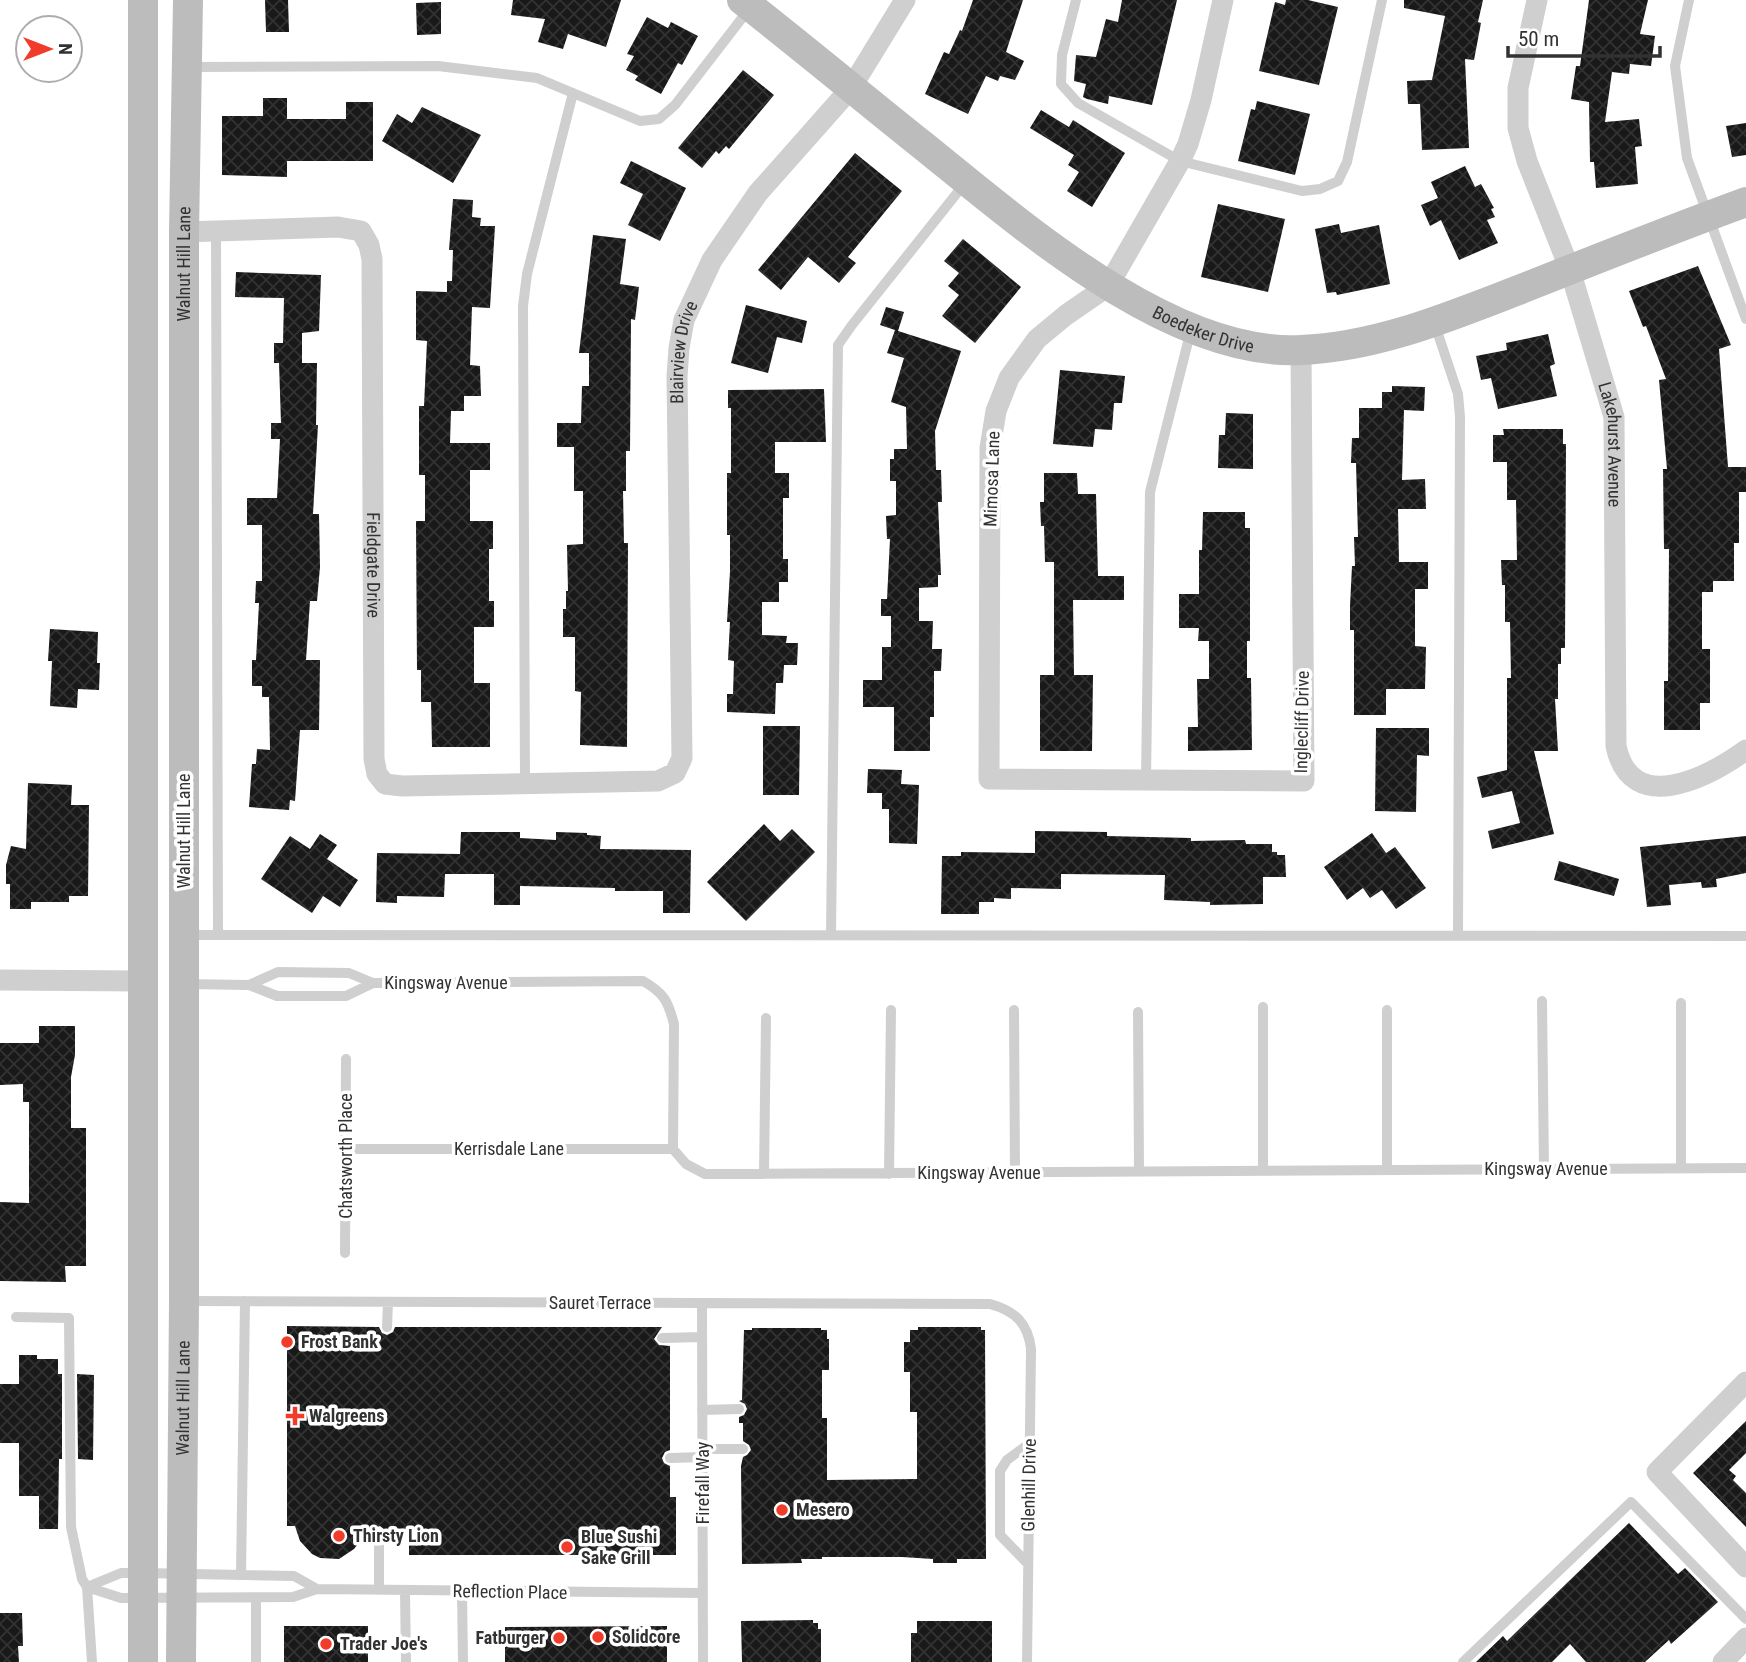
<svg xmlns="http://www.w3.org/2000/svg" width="1746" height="1662" font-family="'Roboto Condensed',sans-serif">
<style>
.building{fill:url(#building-cross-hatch)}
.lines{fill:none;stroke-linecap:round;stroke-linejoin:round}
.lane{stroke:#cfcfcf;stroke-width:10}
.street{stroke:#cfcfcf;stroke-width:21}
.secondary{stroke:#bcbcbc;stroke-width:30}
.poi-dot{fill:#f23c2b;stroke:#fff;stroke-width:2.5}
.labels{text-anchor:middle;stroke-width:7;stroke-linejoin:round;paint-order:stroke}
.street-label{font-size:18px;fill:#323232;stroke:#fff}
.poi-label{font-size:18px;font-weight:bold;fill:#323232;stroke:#fff;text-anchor:start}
</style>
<defs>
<pattern id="building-cross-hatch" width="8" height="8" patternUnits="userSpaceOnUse" patternTransform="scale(1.75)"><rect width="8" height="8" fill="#191919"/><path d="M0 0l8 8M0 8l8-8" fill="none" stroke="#323232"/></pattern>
</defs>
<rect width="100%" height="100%" fill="#fff"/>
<path class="building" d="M265,0H288L289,32H266Z
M513,0H621L606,47L568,34L563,49L538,42L545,19L511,15Z
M973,0H1023L1006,52L1024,61L1015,80L1000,76L998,81L986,76L968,114L925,94L944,52L949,54L960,30L962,31Z
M1122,0H1177L1152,105L1109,96L1108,104L1087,99L1083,97L1086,84L1074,81L1076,55L1096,57L1106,19L1118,22Z
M1286,0H1308L1338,7L1319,85L1259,71L1275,2L1285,5Z
M1404,0H1483L1478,22L1481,23L1474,60L1465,59L1469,148L1422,150L1420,104H1408L1407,81L1432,80L1445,16L1404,8Z
M1589,0H1648L1640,34L1655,36L1651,66L1630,64L1629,74L1612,72L1605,122L1639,119L1642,146L1635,147L1638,184L1596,188L1594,162H1590L1589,102L1571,99L1576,66H1580Z
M441,2V34L417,35L416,3Z
M647,17L668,28L671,22L698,36L682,65L678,63L661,94L635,80L638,76L626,70L634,56L627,54Z
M743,70L774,95L729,149L726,146L719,154L716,151L702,168L678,148Z
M263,98H287V119H346V102H373V161H287V177L222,175V116H263Z
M1257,101L1310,114L1295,175L1238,161L1251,109L1255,110Z
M422,107L481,135L453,183L382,141L397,114L412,123Z
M1041,110L1069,127L1073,120L1125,153L1092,207L1067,191L1079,172L1068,165L1074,155L1030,128Z
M1746,123V155L1732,157L1726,126Z
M855,153L902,191L848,257L856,263L839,283L808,257L781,290L758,270Z
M631,161L686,188L660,241L628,225L643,194L620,183Z
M1465,166L1475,187L1481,184L1494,208L1491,209L1495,217L1487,220L1498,243L1459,260L1441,220L1430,226L1421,205L1438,198L1431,182Z
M453,199L473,200L472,217L481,218L480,226H495L490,308L472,307L470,365L480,366L481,396H464V411H451L450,443H490V470H470V521H493V549H489V601H494V627H474V683H490V747H432L431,702H421V670H417L416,521H425V475H419V406H424L427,341L416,340V291L447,292V281H452L453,250H449Z
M1218,204L1285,219L1268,292L1201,277Z
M1339,224L1341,233L1379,225L1390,284L1337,295L1336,292L1327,293L1315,229Z
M593,235L626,239L620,284L639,287L635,320L631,319L630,451H626V491H623L624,543H628L627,747L580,745L581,692L575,691V637H563V609H566V591H568L567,545L583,544V491H574V447H557V423H581L582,386H589V353H579Z
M963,239L1021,287L975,343L942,316L959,295L948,286L959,273L944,261Z
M1698,266L1731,345L1719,349L1728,467H1746V492H1739V543H1734V581H1713V592H1702V649H1710V703H1700V730H1664V681H1668L1669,549H1664L1663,469H1667L1659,380L1666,379L1646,326L1643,327L1629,291Z
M236,272L321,275L319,331L302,333V363H317L316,425H318L313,514H319L320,567L317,601H310L306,660H320L319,730H300L295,801L290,800L289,810L249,807L252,764H256L257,749L270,750L269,697H262V686H252V660H256L259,603H255L256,581H262V525H247V498H277L280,439H271V423H281L279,363H274V343H283L284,298L235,297Z
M746,305L807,321L802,343L777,337L768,373L731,363Z
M886,307L904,312L898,331L880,325Z
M895,330L961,351L935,431L936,470H941L942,502H938L941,575H938V587L919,588V621H933L932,649H942L941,671H934V717H930V751H894V707H863V680H882V647H891V616H881V599H887L890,539H887L886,516L896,515V481H890V459H894V449H907L906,407L891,402L904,358L887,353Z
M1548,334L1555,364L1550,366L1557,396L1498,409L1491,378L1481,380L1476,356L1507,350L1506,343Z
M1060,370L1125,376L1122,403H1114L1112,430L1095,429L1093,447L1053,444Z
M1392,386L1425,387L1424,411L1404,410L1402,480L1425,479L1426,509H1398L1399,562H1428V589H1415V646L1426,647L1425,689H1386V715H1354V630H1350V606L1352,566H1355L1354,537H1358L1356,463H1351L1352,438H1359V408H1382V392H1392Z
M824,389L826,442H775V473H789V498H783V559H788V582H779V602H762V635L787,636L786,643H798L797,665H784L783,683H776L775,714L727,712V694H733L734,661L728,660L730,622H727L730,571V535H727V473H731V408H728V390Z
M1226,413L1253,414V469L1218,468L1219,435H1225Z
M1503,429H1563V444H1566L1565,648H1561V664H1558V699H1555L1558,751H1534L1554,834L1492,849L1488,831L1520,823L1512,791L1482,798L1477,777L1507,770V678H1511L1510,622H1505V585H1502L1501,560H1517L1516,500H1507V462H1493V435H1504Z
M1044,473H1077L1078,494H1096L1098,576H1124V600H1073L1074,675H1093L1092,751H1040V675H1054V562H1045L1044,526H1041L1040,502H1044Z
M1203,512H1245V528H1250V641H1247V678H1251L1252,750L1188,751V727H1198L1197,679H1209V641H1198L1199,628H1179V594H1199V550H1202Z
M50,629L98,632L97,663H100L99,690L78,689L77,708L50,706L52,661H48Z
M763,726H800L799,795H763Z
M1376,728H1429V756L1417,755L1416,812L1375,811Z
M868,769L902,770L901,784L919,785L917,844L889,843V809H882V793H867Z
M28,783L72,785L71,805H89L88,896H69V902H31V909H10V884H6V865L11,846L26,849Z
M764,824L780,841L792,829L815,852L746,921L707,882Z
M1035,831L1107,832V836L1191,838V841L1245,840L1246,844H1272V852H1277V855H1285L1286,877H1263V904L1210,905V902L1164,900L1165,875L1061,874V889L1011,888V899L994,898V902H979V914H941L942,856H961V852L1035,853Z
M461,832H520V838L556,840V832L587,833V835L601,836L600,849L691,850L690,913H663V891H615V888L520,886V905H494V874H445L444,897L397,896V903L376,902L377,853L460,854Z
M1372,833L1386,853L1395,847L1426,888L1396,909L1382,890L1370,898L1363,888L1347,900L1324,867Z
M320,834L337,845L327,859L358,880L340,907L323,896L312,913L261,879L290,836L310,849Z
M1746,836V873L1716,879L1717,887L1702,888L1701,882L1669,885L1671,905L1647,907L1640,847Z
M1559,861L1619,879L1614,896L1554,880Z
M39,1026H75V1055L71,1077V1128H86V1266H65L66,1282L0,1281V1202L29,1203V1102H23V1084L0,1085V1043H39Z
M287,1326L379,1327L382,1333L387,1335L393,1332L395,1327H662L654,1339L659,1345L670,1346V1450L665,1452L662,1458L664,1463L670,1466V1497H676V1555H409V1534H387L385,1530L380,1526L375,1528L371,1534H366L354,1549L339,1559L320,1558L312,1554L300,1541L295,1526H287Z
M918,1327H981V1330H985L986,1559H957V1563H933V1559L902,1557H822V1559H801L802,1563L742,1564L741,1466L743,1457L747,1455L751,1450L749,1445L743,1441V1423H739V1417L744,1415L747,1409L745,1404L739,1401L742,1400L744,1330H752V1328H821V1330H827V1339H829V1370H822V1418H827V1480L917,1479V1412H910V1372H904V1342H910V1330H918Z
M19,1355H37V1359H58V1374H62V1459H59L58,1529H39V1496H19V1443H0V1384H19Z
M77,1374L94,1375L93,1460L78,1459Z
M1746,1421V1453L1729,1470L1736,1476L1733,1480L1746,1493V1527L1693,1473Z
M1629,1523L1678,1574L1685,1568L1718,1602L1671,1644L1669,1640L1645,1662H1586L1570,1644L1552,1662H1476L1503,1636L1507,1641Z
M0,1613H22L23,1646H18L19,1662H0Z
M813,1620V1623H818V1629H821V1662H742L741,1621Z
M917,1621H992V1662H911V1633H917Z
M284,1626H368V1662H284Z
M667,1626V1662H505V1627Z"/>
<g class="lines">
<path class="lane" d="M1076,0L1062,55L1061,84L1078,103L1180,161L1302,191L1320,189L1338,181L1347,162L1382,0
M1689,0L1675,66L1687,158L1746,319
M190,67L438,66L537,78L640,121L659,119L675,105L749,9
M216,231L218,935
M1434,322L1458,394L1460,417L1458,935
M1146,780L1150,492L1191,330
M525,784L523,306L527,274L573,93
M184,935L1746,936
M831,935L838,345L852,325L965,183
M185,984L249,985L277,996H346L373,983
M249,985L278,972L349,973L373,983L643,981C664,993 668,1001 674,1024L673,1149L686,1164L705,1174L1746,1168
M1542,1001L1544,1170
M1681,1003V1168
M1014,1010L1015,1173
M1387,1010V1170
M1138,1012L1139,1172
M346,1149H673
M1263,1171V1007
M764,1174L766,1018
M889,1174L891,1010
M345,1253L346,1059
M186,1301L990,1304C1015,1311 1028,1323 1031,1349L1027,1662
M702,1304L703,1662
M16,1317L69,1318L71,1527L82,1579L87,1587L92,1662
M387,1327L388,1302
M662,1338L702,1337
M702,1410L739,1409
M703,1449H743
M670,1458L703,1457
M379,1534V1590
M1028,1564L1000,1535V1471L1007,1460L1030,1443
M241,1574L245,1301
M87,1587L121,1598L293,1597L317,1589L703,1593
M87,1587L121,1573H142L294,1576L317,1589
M405,1591L406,1662
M462,1591L463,1662
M256,1598V1662
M1463,1662L1631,1502L1746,1619"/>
<g class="street">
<path d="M1223,0L1201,100L1188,144L1180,161L1108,286L1066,315L1037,339L1009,378L996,411L990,448L989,779L1304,781L1301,350"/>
<path id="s1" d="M1537,0L1518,88V128L1527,161L1570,270L1614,417L1616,746C1631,817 1707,778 1746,750"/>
<path id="s2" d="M184,232L338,227L361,231L369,245L372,259L374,759L377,774L385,784L402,786L658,781L675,773L682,758L677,376L679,348L684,320L712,260L758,193L851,88L905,0"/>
<path d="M0,980L141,981"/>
<path d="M1746,1382L1657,1472L1746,1567"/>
<path d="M1723,1662L1746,1638"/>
</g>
<g class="secondary">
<path id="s3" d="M742,0C802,47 861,96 921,144C1018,222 1170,357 1301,350C1376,347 1446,318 1516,291C1592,261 1669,230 1746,202"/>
<path d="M143,1662V0"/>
<path id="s4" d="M181,1662L184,1301V232L188,0"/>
</g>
</g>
<g class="poi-dot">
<circle cx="287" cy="1342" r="7"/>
<path d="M291.5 1405.5h7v7h7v7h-7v7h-7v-7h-7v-7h7z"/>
<circle cx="782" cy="1510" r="7"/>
<circle cx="339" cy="1536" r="7"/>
<circle cx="567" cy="1547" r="7"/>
<circle cx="598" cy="1637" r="7"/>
<circle cx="559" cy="1638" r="7"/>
<circle cx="326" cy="1644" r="7"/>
</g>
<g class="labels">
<g class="street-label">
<text dy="6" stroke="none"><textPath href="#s4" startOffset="1398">Walnut Hill Lane</textPath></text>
<text dy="6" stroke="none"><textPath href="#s3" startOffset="570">Boedeker Drive</textPath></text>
<text dy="6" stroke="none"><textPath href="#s2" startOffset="1451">Blairview Drive</textPath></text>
<text dy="6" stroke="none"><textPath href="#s1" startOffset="462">Lakehurst Avenue</textPath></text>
<text transform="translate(992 479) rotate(-88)" y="6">Mimosa Lane</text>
<text dy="6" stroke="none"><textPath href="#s2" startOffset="514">Fieldgate Drive</textPath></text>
<text transform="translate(1302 722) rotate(-89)" y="6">Inglecliff Drive</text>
<text transform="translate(184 831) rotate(-90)" y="6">Walnut Hill Lane</text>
<text x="446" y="989">Kingsway Avenue</text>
<text x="509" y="1155">Kerrisdale Lane</text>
<text transform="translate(346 1156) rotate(-90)" y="6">Chatsworth Place</text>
<text x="1546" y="1175">Kingsway Avenue</text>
<text x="979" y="1179">Kingsway Avenue</text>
<text x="600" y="1309">Sauret Terrace</text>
<text dy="6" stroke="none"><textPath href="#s4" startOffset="264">Walnut Hill Lane</textPath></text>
<text transform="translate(703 1483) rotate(-90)" y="6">Firefall Way</text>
<text transform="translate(1029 1485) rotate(-89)" y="6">Glenhill Drive</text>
<text transform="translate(510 1592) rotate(1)" y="6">Reflection Place</text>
</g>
<g class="poi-label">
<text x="301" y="1348">Frost Bank</text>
<text x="309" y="1422">Walgreens</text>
<text x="796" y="1516">Mesero</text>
<text x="353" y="1542">Thirsty Lion</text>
<text x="581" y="1543">Blue Sushi<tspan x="581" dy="21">Sake Grill</tspan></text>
<text x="612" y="1643">Solidcore</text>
<text x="545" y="1644" text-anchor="end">Fatburger</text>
<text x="340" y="1650">Trader Joe's</text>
</g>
</g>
<g transform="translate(49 49) rotate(90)"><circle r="33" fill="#ffffff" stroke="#adadad" stroke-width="2"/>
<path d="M0-5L12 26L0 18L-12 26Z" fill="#f23c2b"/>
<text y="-10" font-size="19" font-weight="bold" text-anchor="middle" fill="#323232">N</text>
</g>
<path d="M1508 46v10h152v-10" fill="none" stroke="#323232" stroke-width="3.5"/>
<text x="1518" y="46" font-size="21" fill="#323232" stroke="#ffffff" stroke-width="5" paint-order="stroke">50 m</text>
</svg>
